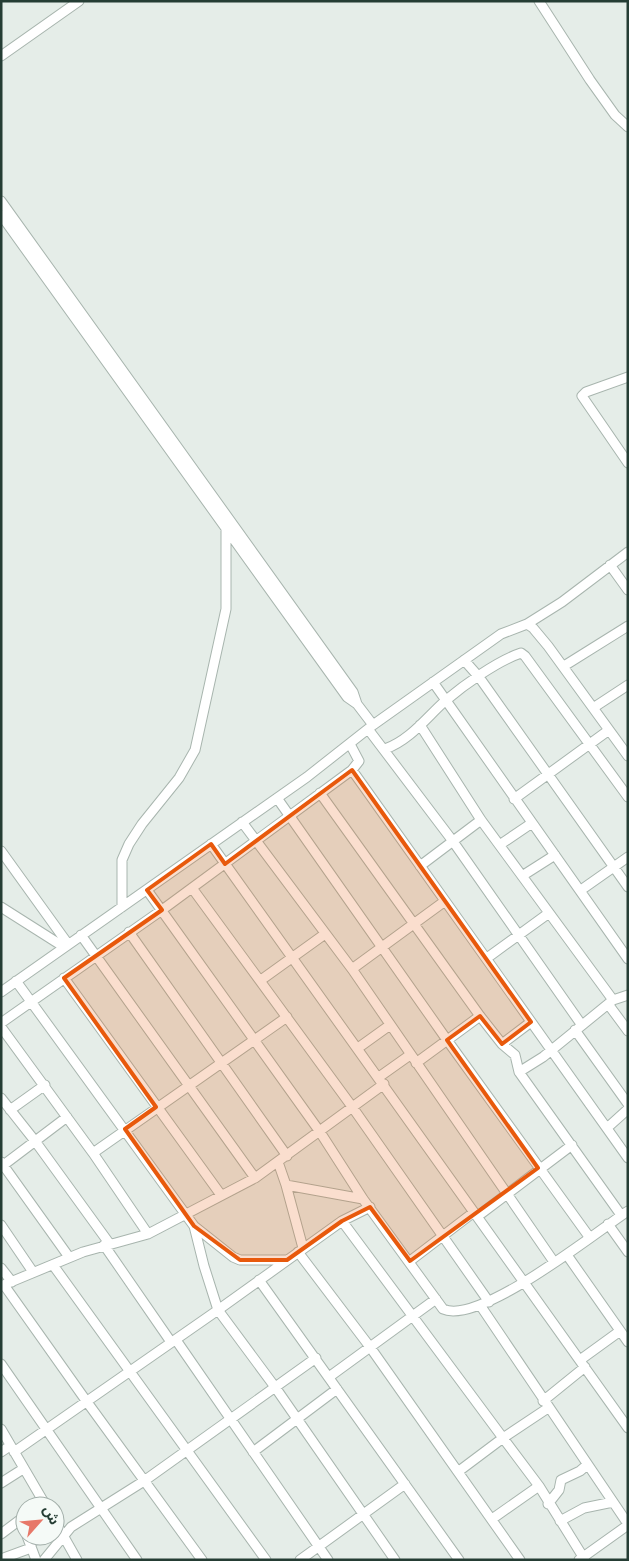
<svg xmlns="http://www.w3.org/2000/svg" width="629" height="1561" font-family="Arial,'Noto Sans Arabic',sans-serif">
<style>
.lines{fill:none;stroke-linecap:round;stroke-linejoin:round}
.minor-casing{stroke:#a8b5ae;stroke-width:11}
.minor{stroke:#fff;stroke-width:9}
.marked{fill:#e8590c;fill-opacity:0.2;stroke:#e8590c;stroke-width:4;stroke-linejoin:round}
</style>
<rect width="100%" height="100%" fill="#e5ede8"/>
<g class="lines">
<defs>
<path id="minor" d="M539,1L590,80L615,115L628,127
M1,56L79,1
M1,201L353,692L357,704
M1,215L347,697L357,704L373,725L501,634L527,624L533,628L548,646L628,756
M628,377L586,392L582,396L628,463
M610,565L628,590
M527,624L562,602L628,552
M464,660L479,677L628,887
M564,666L628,626
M433,682L628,959
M593,708L628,685
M420,725L481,820L613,1000
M368,729L452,840L581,1024
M385,749C410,740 426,718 445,701C464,685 497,661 521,653L525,656L628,797
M352,770L628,1158
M320,793L480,1016L502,1044L515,1055L519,1072L621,1215
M277,798L447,1040L590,1238
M514,799L609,730
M242,822L352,969L554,1262
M211,844L628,1428
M501,844L532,823
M1,851L68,944
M420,866L481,820
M522,876L555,855
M192,888L353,1108L489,1302
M147,890L320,1132L363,1199L443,1309C479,1326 596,1232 628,1211
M581,890L628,857
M1,907L64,947
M122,907V860L129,844L142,824L179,778L195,750L226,609V528
M129,932L287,1156
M81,935L255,1178
M487,958L549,913
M352,969L445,901
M64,978L221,1195
M261,980L325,934
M16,981L194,1226L204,1266L218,1310L275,1387L395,1560
M1,992L307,777L373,725
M608,1004L628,1031
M1,1023L162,910L352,770L359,761L350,744
M1,1027L93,1153L148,1234
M575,1030L628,1104
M502,1044L531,1022
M358,1048L390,1025
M416,1063L480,1016
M519,1072L543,1057L613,1000L628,995
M379,1077L410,1055
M1,1098L35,1141L109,1243
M10,1110L45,1085
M607,1128L628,1109
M93,1153L287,1017
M1,1162L69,1257
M278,1162L286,1185L303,1248
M1,1167L67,1117
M286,1185L363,1199
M478,1216L572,1145
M342,1221L503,1438L459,1471
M608,1224L628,1252
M1,1225L33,1272
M194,1226L233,1257L240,1260H286
M104,1245L171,1342
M298,1252L370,1347L520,1560
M567,1255L628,1342
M410,1261L474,1212
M53,1265L266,1560
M1,1268L12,1282
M259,1280L459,1560
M4,1285L87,1402L202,1560
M1,1286L83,1252L148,1234L255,1178L384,1084
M480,1305L628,1524
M176,1340L328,1560
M580,1360L620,1331
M1,1364L137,1560
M329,1377L436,1299
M543,1401L585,1367
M548,1408L503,1438L539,1486L585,1560
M1,1429L46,1506
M1,1452L10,1446
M14,1452L218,1310L342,1221L370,1207
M253,1452L337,1389
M1,1483L23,1469
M548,1504L559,1490L561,1480L580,1471L587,1465
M492,1519L539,1486
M21,1520L25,1530
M55,1521L77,1560
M560,1521L584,1508L613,1502
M1,1534L25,1516
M27,1536L36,1560
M30,1544L40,1536
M1,1559L31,1548
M44,1560L71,1527L144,1481L316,1358
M300,1560L405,1484
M579,1560L628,1525"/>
</defs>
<use href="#minor" class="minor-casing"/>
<use href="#minor" class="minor"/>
</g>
<path class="marked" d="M352,770L531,1022L502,1044L480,1016L447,1040L538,1168L410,1261L370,1207L342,1221L287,1260H240L194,1226L125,1129L156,1107L64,978L162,910L147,890L211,844L225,864Z"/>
<rect width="629" height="1561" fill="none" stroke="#253d34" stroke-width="5"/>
<g transform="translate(40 1521) rotate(63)"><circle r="24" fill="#f5faf7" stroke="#a2aea9"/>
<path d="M0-4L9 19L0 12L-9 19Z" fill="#e77869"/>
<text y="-8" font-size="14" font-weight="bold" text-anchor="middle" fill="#253d34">ش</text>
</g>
</svg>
